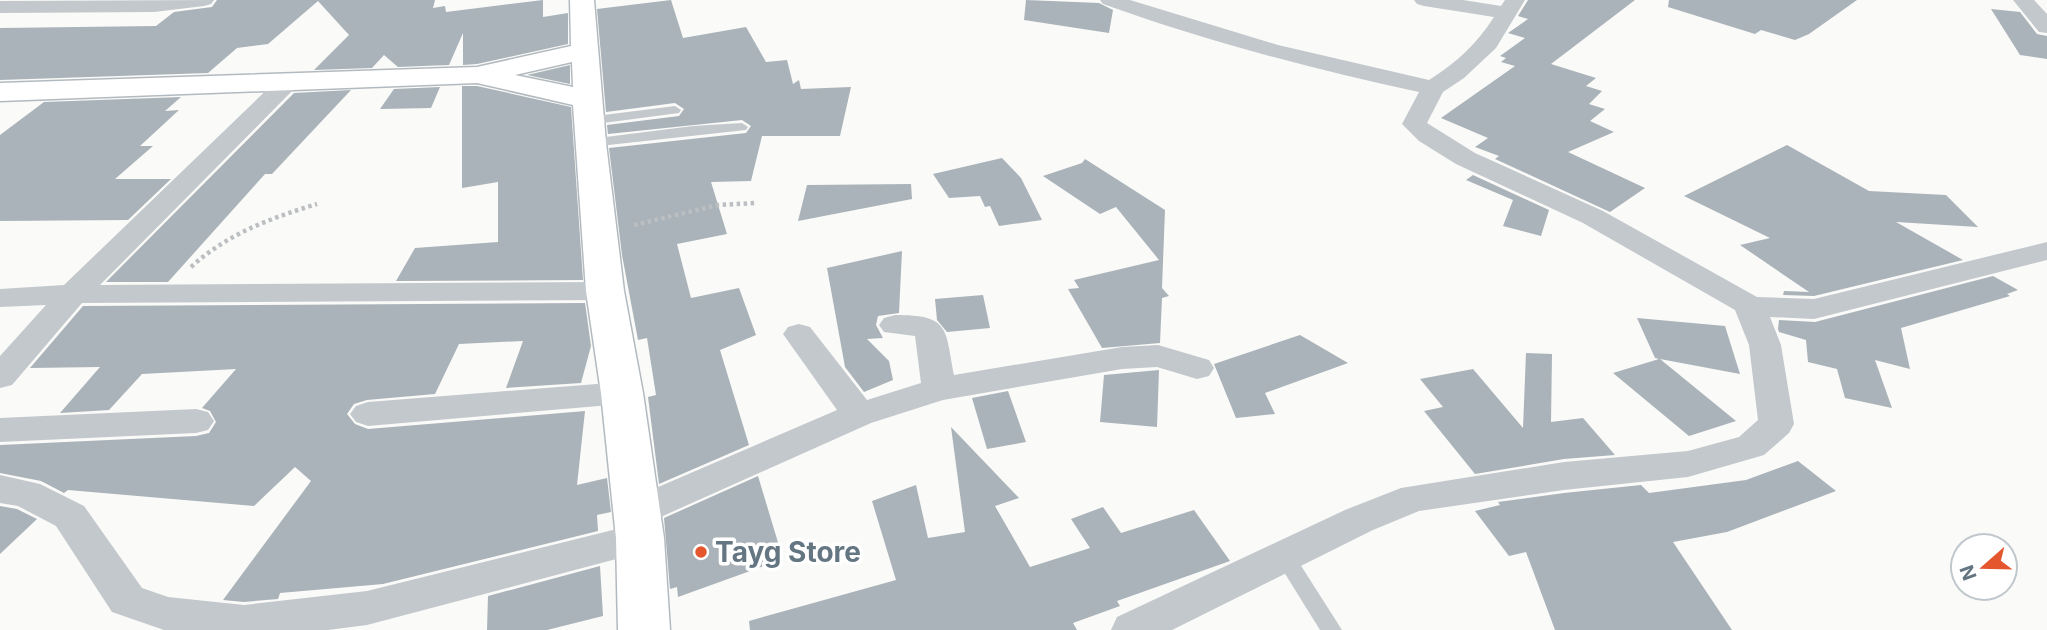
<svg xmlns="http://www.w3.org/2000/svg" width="2047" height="630" font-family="Inter,sans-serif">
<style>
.building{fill:#aab3b9}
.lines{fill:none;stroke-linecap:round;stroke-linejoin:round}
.secondary-casing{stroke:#b3babf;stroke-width:3}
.path{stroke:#bbbfc2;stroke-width:4.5;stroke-dasharray:3.5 3.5;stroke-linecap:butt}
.lane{fill:#c3c8cc;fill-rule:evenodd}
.street{fill:#c3c8cc;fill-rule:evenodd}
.secondary{fill:#fff;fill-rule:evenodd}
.poi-dot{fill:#e4572e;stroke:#fff;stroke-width:2.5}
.labels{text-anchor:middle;stroke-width:7;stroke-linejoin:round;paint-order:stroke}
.near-poi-label{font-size:28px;font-weight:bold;fill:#657683;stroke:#fff;text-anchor:start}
</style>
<rect width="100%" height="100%" fill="#fafaf8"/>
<path class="building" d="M217,0H435L433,8L445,6L446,12L543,0V17L568,13V44L477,64L463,65V33L449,65L398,67L384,55L372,68L314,70L349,35L318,1L268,44L237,48L208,73L0,80V28L156,26L174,12L212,7Z
M671,0L683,38L746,27L766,62L787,60L793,84L799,80L801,89L851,87L840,136H762L751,181L711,182L727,234L677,244L691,298L739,288L756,335L720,350L749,445L659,484L648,397L656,395L647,338L638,340L622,255L609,148L746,133L751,126L742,120L608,134L607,125L679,116L684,109L675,103L606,112L597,9Z
M1026,0L1099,3L1113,10L1109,33L1024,20Z
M1528,0H1635L1551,64L1596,78L1586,86L1602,91L1589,104L1605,109L1590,121L1614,132L1568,152L1645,188L1610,212L1495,159L1499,156L1475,147L1488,138L1441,118L1515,66L1501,62L1506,58L1500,56L1525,38L1508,33L1528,19L1518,16Z
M1669,0H1857L1809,34L1795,40L1761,30L1755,34L1668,7Z
M1991,9L2020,12L2037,34L2047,36V59L2020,55Z
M570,65V84L527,75Z
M462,86H477L571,107L583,280L396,281L415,248L498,242V182L462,188Z
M440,87L431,108L380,109L394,89Z
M351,90L272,174H265L168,282H106L294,93Z
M181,97L165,111L179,110L140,146H153L115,179H171L128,220L0,221V135L44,102Z
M1787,145L1869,191L1946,195L1978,227L1896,222L1963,260L1814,296L1783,295L1784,291L1809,292L1740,245L1770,238L1684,196Z
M1002,158L1021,178L1042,220L999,226L990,206L985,207L980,196L949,198L933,174Z
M1085,159L1165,210L1162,288L1169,296L1162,298L1160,343L1102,348L1068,289L1079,288L1074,280L1159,260L1116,207L1100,214L1043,176L1082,163Z
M1473,175L1549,210L1541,236L1503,226L1513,200L1466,180Z
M911,184L912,199L798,221L807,185Z
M902,251L899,313L878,316L876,325L883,338L867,339L889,361L893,380L864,392L845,367L827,268Z
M1993,276L2018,290L2007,294L2010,296L1901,328L1910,369L1875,360L1892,408L1845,398L1837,369L1808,362L1806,340L1779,332L1778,329L1779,320L1815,322Z
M983,295L990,328L947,332L937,320L935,299Z
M585,303L591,346L581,383L506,388L523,341L459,344L435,394L367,400L354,404L347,414L355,424L368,429L585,411L577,485L607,478L611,512L597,515L598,531L383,584L280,593L278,599L244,602L223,600L311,481L295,467L254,506L68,490L64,493L41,481L0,473V445L196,436L209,433L216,422L210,411L202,408L236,369L142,374L109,410L60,413L100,367L30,368L83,306Z
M1637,318L1725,326L1740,374L1660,359L1736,421L1689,436L1613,373L1659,359L1655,358Z
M1300,335L1348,363L1265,393L1275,414L1236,418L1214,364Z
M1526,353L1552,354L1551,422L1583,418L1615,455L1564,459L1475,474L1424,411L1443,407L1420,379L1473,369L1523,428Z
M1159,370L1157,427L1100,422L1104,375Z
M1008,391L1026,442L987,449L972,398Z
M951,427L1019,498L995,506L1030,567L1090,548L1071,519L1103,507L1121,533L1194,510L1230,561L1117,601L1120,606L1073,623L1077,630H750L749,621L896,580L872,501L916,485L928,538L965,532Z
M1798,461L1836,491L1727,532L1673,542L1732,630H1555L1526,552L1509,556L1475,511L1500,505L1498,502L1564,493L1641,485L1649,493L1746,480Z
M758,476L783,559L678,597L677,587L670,589L664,518Z
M0,506L17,509L37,519L0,554Z
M600,566L603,616L547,630H487L488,596Z"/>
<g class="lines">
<defs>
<path id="secondary" d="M570,0H594L606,143L624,291L643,393L664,538L670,630H618L616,538L601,393L586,291L573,105L477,83L0,101V83L477,67L571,46ZM572,62L573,87L515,75Z"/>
</defs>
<use href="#secondary" class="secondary-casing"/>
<path class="path" d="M634,225L718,205L756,203
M191,267C227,234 271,218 317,204"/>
<path class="lane" d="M675,106L681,110L679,113L588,125L582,121L588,117Z
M742,123L748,127L746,130L590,147L584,143L590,139L693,126Z
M1284,548L1291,550L1342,630H1320L1274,556L1277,550Z"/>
<path class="street" d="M214,0L211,4L204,6L154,12L0,13V1Z
M1100,0H1130L1278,45L1429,80C1456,63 1477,44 1494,17L1424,6L1417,4L1414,0H1463L1501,6L1505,0H1525L1496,48L1464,78L1443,92L1427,123L1475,153L1603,211L1757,297L1814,299L2047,242V260L1814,319L1770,317L1781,345L1794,424L1789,433L1764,455L1688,477L1564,490L1419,511L1373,530L1172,630H1111L1117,617L1345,510L1401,488L1564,462L1688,451L1739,437L1758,420L1749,345L1735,310L1583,223L1456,164L1419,141L1402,124L1419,92C1312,69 1206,41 1103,4Z
M2013,0H2034L2047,14V33L2039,32Z
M286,77L294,79L298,84L294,89L100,285L605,282L616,284L620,291L616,298L605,300L82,303L12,385L0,388V356L46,305L0,307V289L64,285L278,79Z
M895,315C950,315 945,328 954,375L1122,347L1158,345L1209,360L1214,368L1209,376L1197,379L1157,367L1122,369L943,400L871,423L645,524L654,527L660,538L654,549L367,625L328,630H164L112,612L56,526L18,506L0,503V475L40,484L84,506L142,588L168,597L244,605L367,591L629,526L621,523L616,513L621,503L837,410L783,334L788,327L799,324L810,327L867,400L921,383L915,336L884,332L879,325L884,318Z
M622,382L634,385L639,393L634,401L622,404L368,426L356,422L350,414L356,406L368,402Z
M196,409L208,412L214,421L208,430L196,433L0,442V418Z"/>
<use href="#secondary" class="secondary"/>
</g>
<circle class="poi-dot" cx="701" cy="552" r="7"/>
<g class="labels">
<g class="near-poi-label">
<text x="715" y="562">Tayg Store</text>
</g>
</g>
<g transform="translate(1984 567) rotate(250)"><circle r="33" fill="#ffffff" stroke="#c1c8cd" stroke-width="2"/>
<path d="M0-5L12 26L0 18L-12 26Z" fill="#e4572e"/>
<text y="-10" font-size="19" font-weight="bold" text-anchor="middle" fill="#657683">N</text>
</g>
</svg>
